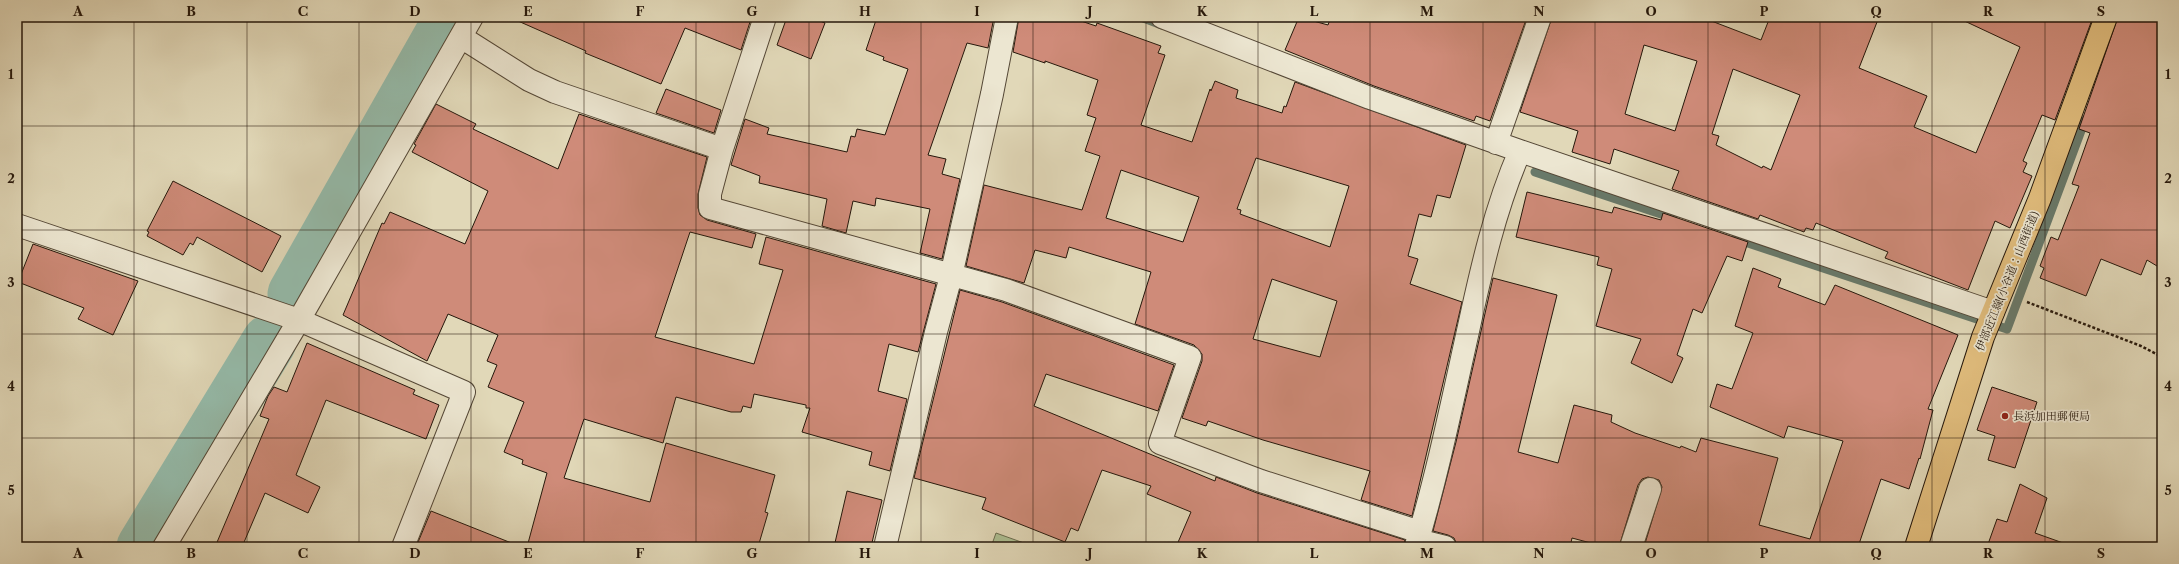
<svg xmlns="http://www.w3.org/2000/svg" width="2179" height="564" font-family="'Libre Caslon Text','Noto Serif JP',serif">
<style>
.green{fill:#adc093;stroke:#696c4f}
.lines{fill:none;stroke-linecap:round;stroke-linejoin:round}
.stream{stroke:#68796a;stroke-width:9}
.river{stroke:#95bbaa;stroke-width:55}
.building{fill:#cf8b79;stroke:#25170b;fill-rule:evenodd}
.minor-casing{stroke:#544736;stroke-width:24}
.major-casing{stroke:#25170b;stroke-width:24}
.path{stroke:#25170b;stroke-width:2.5;stroke-dasharray:3 2;stroke-linecap:butt}
.minor{stroke:#ece6d1;stroke-width:22}
.major{stroke:#e0bc7c;stroke-width:22}
.grid{fill:none;stroke:#25170b;stroke-width:1;stroke-opacity:0.55}
.poi-dot{fill:#8f2418;stroke:#ece6d1;stroke-width:1.5}
.labels{text-anchor:middle;stroke-width:3.5;stroke-linejoin:round;paint-order:stroke}
.street-label{font-size:11px;fill:#25170b;stroke:#ece6d1}
.poi-label{font-size:11px;fill:#25170b;stroke:#ece6d1;text-anchor:start}
.neatline{fill:none;stroke:#25170b;stroke-width:1.5}
.grid-label{font-size:13px;text-anchor:middle;font-weight:bold;fill:#25170b}
</style>
<rect width="100%" height="100%" fill="#e1d8b8"/>
<filter id="stains"><feTurbulence type="fractalNoise" baseFrequency=".005" numOctaves="4"/><feColorMatrix values="0 0 0 0 .2 0 0 0 0 .09 0 0 0 0 .02 0 0 0 .5 -.17"/></filter>
<radialGradient id="worn" r=".72"><stop offset=".6" stop-color="#630" stop-opacity="0"/><stop offset="1" stop-color="#630" stop-opacity=".3"/></radialGradient>
<path class="green" d="M996,533L1035,547H991Z"/>
<g class="lines">
<path class="stream" d="M1141,17L1162,25
M1535,172L1673,218
M1736,239L2007,329L2085,120"/>
<path class="river" d="M295,294L452,17
M144,547L269,342"/>
</g>
<path class="building" d="M509,17H739L750,22L741,50L685,28L661,84L585,53L586,51Z
M787,17H810L825,23L811,59L777,45Z
M877,17H994L988,48L967,43L928,155L946,159L942,174L960,179L942,259L920,253L930,209L876,198L875,206L853,201L846,233L822,226L827,199L759,183L760,176L731,165L745,119L769,128L767,134L847,152L851,136L855,137L857,129L885,135L908,69L883,60L884,57L866,50Z
M1019,17H1069L1096,26L1097,23L1161,46L1158,53L1165,55L1141,125L1192,142L1210,89L1211,91L1215,81L1238,90L1236,98L1282,113L1284,106L1286,107L1295,82L1466,145L1450,198L1437,195L1431,217L1419,214L1408,256L1418,259L1410,284L1462,302L1412,516L1361,500L1370,471L1263,440L1208,421L1206,426L1182,418L1202,361V354L1194,345L1135,324L1151,272L1069,247L1066,258L1035,250L1024,283L966,266L984,185L1082,210L1100,156L1085,151L1096,118L1087,115L1098,80L1045,61V63L1013,52ZM1256,158L1349,186L1330,247L1240,214L1241,210L1237,209ZM1121,170L1199,197L1183,242L1106,218ZM1272,279L1337,301L1320,357L1253,339Z
M1299,17L1328,25L1331,17H1527L1490,121L1476,116L1474,121L1374,86L1285,50Z
M1552,17H1701L1761,40L1770,17H1879L1859,68L1927,96L1914,127L1976,153L2020,47L1956,17H2093L2055,120L2042,115L2023,161L2027,163L2023,172L2032,176L2010,228L1995,221L1968,290L1885,258L1888,252L1816,223L1813,230L1806,228L1804,232L1760,215L1758,219L1672,189L1679,171L1614,149L1610,164L1572,152L1578,131L1520,112ZM1644,45L1697,61L1675,131L1625,114ZM1733,69L1800,95L1771,170L1763,166L1762,168L1716,145L1719,136L1712,134Z
M2118,17H2162V269L2147,260L2141,275L2101,259L2086,296L2040,278L2044,268L2040,266L2051,237L2058,240L2079,186L2072,184L2090,133L2079,129Z
M666,89L721,110L714,133L656,113Z
M436,104L476,124L473,129L558,169L579,114L707,157L698,194V208L700,215L707,220L756,234L752,248L690,232L655,337L754,364L783,270L759,264L766,237L936,284L918,352L889,344L878,391L907,399L890,471L869,465L872,452L802,432L810,408H806V405L754,394L751,408L743,406L741,412H731L676,397L663,443L584,419L564,478L650,502L666,443L775,475L765,512L768,513L758,547H527L547,473L522,464L523,460L504,452L524,402L488,387L497,365L487,361L498,335L448,314L427,361L343,315L382,223L384,224L390,212L465,244L488,191L412,152L416,145L414,144Z
M173,181L281,236L262,272L197,237L193,245L190,243L183,255L147,236L149,232L147,231Z
M1527,192L1612,213L1614,207L1661,220L1663,213L1748,242L1742,261L1727,256L1702,313L1693,309L1677,355L1683,358L1672,383L1631,363L1641,339L1596,326L1612,269L1597,265L1599,257L1516,237Z
M33,244L138,281L113,335L78,319L84,308L18,282Z
M1753,268L1781,279L1778,287L1825,305L1835,285L1958,335L1928,409L1933,410L1920,459L1919,458L1909,489L1881,479L1858,547H1644L1662,487L1659,480L1648,477L1642,479L1638,485L1619,547H1606L1572,538L1570,547H1463L1457,545L1454,538L1448,535L1433,531L1456,442L1493,278L1557,295L1518,452L1558,463L1574,405L1612,415L1611,422L1635,433L1680,448L1681,446L1696,452L1701,438L1778,458L1759,525L1810,539L1843,441L1788,426L1784,438L1710,407L1717,384L1732,389L1753,333L1735,326Z
M960,290L1002,302L1174,365L1158,411L1046,374L1034,406L1215,481L1216,477L1257,493L1405,540L1404,547H1176L1191,512L1147,494L1151,486L1102,470L1078,531L1071,528L1065,542L982,509L986,498L914,478Z
M307,343L415,390L413,394L439,405L426,439L326,400L296,475L320,487L308,513L265,493L242,547H215L269,419L260,416L268,396L274,387L287,392Z
M1992,387L2037,402L2015,468L1988,460L1995,436L1977,430Z
M2020,484L2047,498L2035,533L2066,544L2065,547H1987L1997,519L2007,522Z
M847,491L882,500L871,547H834Z
M431,511L519,546L518,547H416Z"/>
<g class="lines">
<defs>
<path id="minor" d="M1162,17L1370,98L1520,151L1993,312
M461,37L529,80L555,92L722,149L710,194V208L1006,290L1190,357L1160,443L1261,481L1420,532
M1496,143L1540,17
M722,149L765,17
M17,225L299,320L464,392L403,547
M1417,540L1445,547
M1416,546C1437,476 1452,403 1468,331C1481,271 1495,208 1520,151
M164,547L299,320L472,17
M885,547L936,332L951,276L992,94L1007,17
M1631,547L1650,489"/>
<path id="major" d="M1916,547L1983,337L2040,198L2106,17"/>
</defs>
<use href="#minor" class="minor-casing"/>
<use href="#major" class="major-casing"/>
<path class="path" d="M2027,302L2141,346L2162,357"/>
<use href="#minor" class="minor"/>
<use href="#major" class="major"/>
</g>
<path class="grid" d="M134,17V547M247,17V547M359,17V547M471,17V547M584,17V547M696,17V547M809,17V547M921,17V547M1033,17V547M1146,17V547M1258,17V547M1370,17V547M1483,17V547M1595,17V547M1708,17V547M1820,17V547M1932,17V547M2045,17V547M17,126H2162M17,230H2162M17,334H2162M17,438H2162"/>
<circle class="poi-dot" cx="2005" cy="416" r="4"/>
<g class="labels">
<g class="street-label">
<text transform="translate(2007 281) rotate(-68)" y="4">伊部近江線(小谷道：山西街道)</text>
</g>
<g class="poi-label">
<text x="2013" y="420">長浜加田郵便局</text>
</g>
</g>
<rect width="2179" height="564" fill="none" stroke="#e1d8b8" stroke-width="44"/>
<rect x="22" y="22" width="2135" height="520" class="neatline"/>
<g class="grid-label">
<text x="78" y="16">A</text>
<text x="191" y="16">B</text>
<text x="303" y="16">C</text>
<text x="415" y="16">D</text>
<text x="528" y="16">E</text>
<text x="640" y="16">F</text>
<text x="752" y="16">G</text>
<text x="865" y="16">H</text>
<text x="977" y="16">I</text>
<text x="1090" y="16">J</text>
<text x="1202" y="16">K</text>
<text x="1314" y="16">L</text>
<text x="1427" y="16">M</text>
<text x="1539" y="16">N</text>
<text x="1651" y="16">O</text>
<text x="1764" y="16">P</text>
<text x="1876" y="16">Q</text>
<text x="1988" y="16">R</text>
<text x="2101" y="16">S</text>
<text x="11" y="79">1</text>
<text x="2168" y="79">1</text>
<text x="11" y="183">2</text>
<text x="2168" y="183">2</text>
<text x="11" y="287">3</text>
<text x="2168" y="287">3</text>
<text x="11" y="391">4</text>
<text x="2168" y="391">4</text>
<text x="11" y="495">5</text>
<text x="2168" y="495">5</text>
<text x="78" y="558">A</text>
<text x="191" y="558">B</text>
<text x="303" y="558">C</text>
<text x="415" y="558">D</text>
<text x="528" y="558">E</text>
<text x="640" y="558">F</text>
<text x="752" y="558">G</text>
<text x="865" y="558">H</text>
<text x="977" y="558">I</text>
<text x="1090" y="558">J</text>
<text x="1202" y="558">K</text>
<text x="1314" y="558">L</text>
<text x="1427" y="558">M</text>
<text x="1539" y="558">N</text>
<text x="1651" y="558">O</text>
<text x="1764" y="558">P</text>
<text x="1876" y="558">Q</text>
<text x="1988" y="558">R</text>
<text x="2101" y="558">S</text>
</g>
<rect width="100%" height="100%" filter="url(#stains)"/>
<rect width="100%" height="100%" fill="url(#worn)"/>
</svg>
